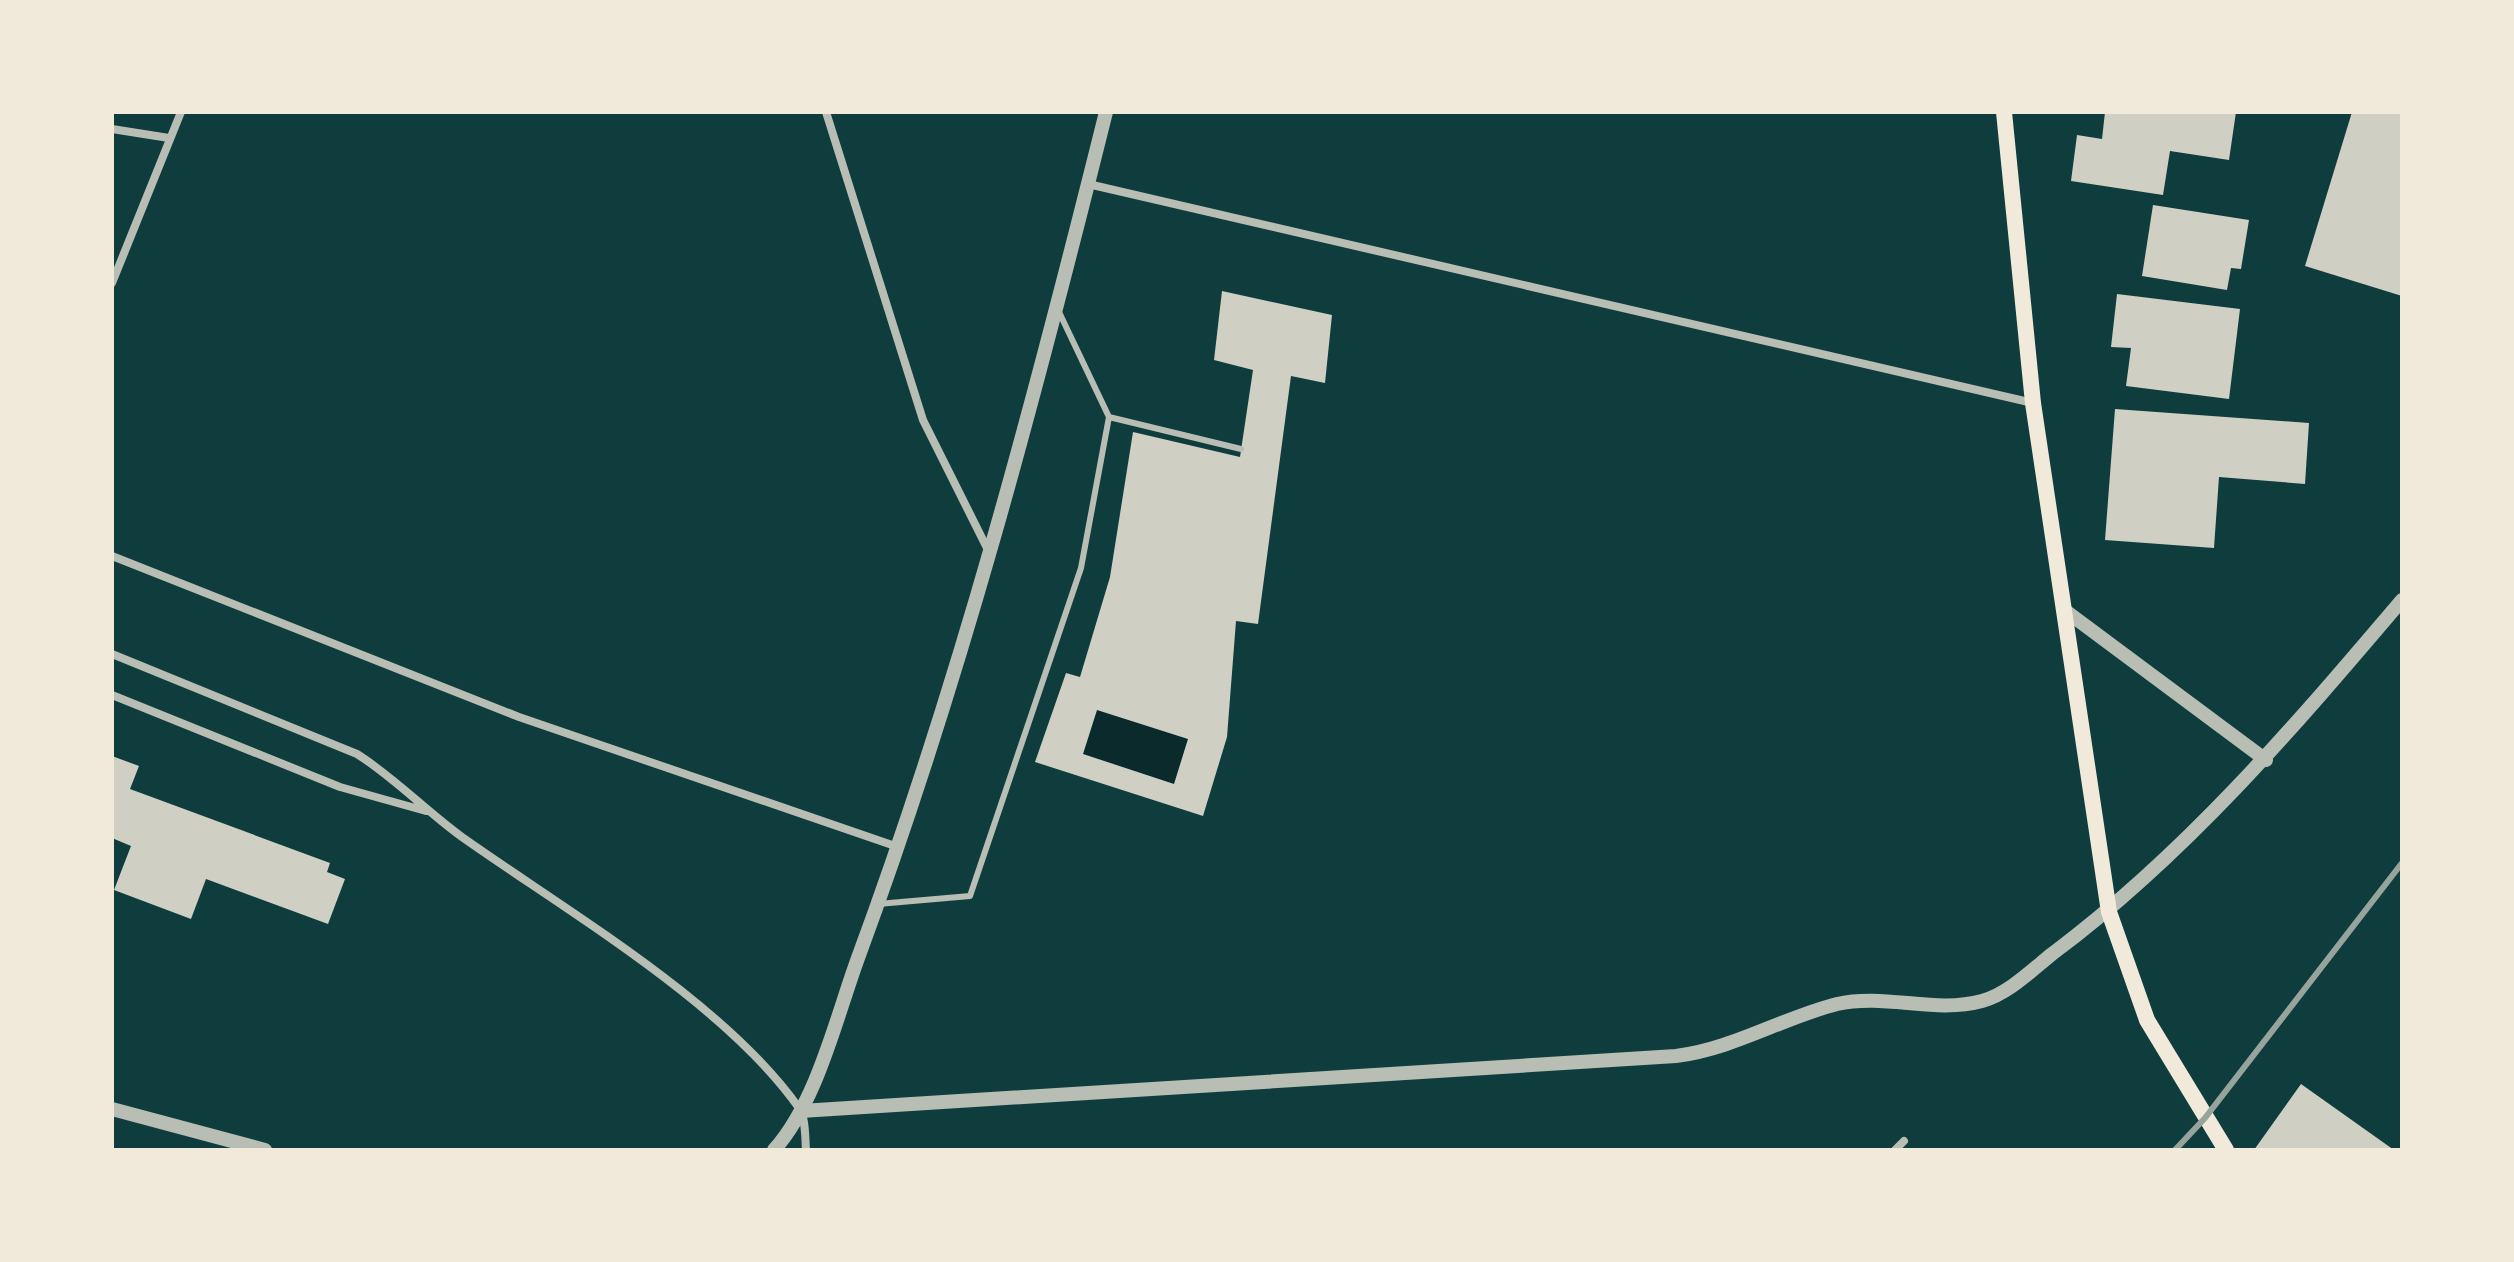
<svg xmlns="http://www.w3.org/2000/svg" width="2514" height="1262" font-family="Commissioner,sans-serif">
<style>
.water{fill:#0a2a2b}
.building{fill:#cfcfc3;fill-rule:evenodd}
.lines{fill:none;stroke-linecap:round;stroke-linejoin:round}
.service{stroke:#b8beb3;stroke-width:6}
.minor{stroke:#b8beb3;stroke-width:8}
.tertiary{stroke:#b8beb3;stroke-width:14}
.secondary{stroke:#f1e9da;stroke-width:16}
.rail{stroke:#97a49c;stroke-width:6}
</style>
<rect width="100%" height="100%" fill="#0f3d3e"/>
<path class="water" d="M1097,710L1188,739L1174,784L1083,754Z"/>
<path class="building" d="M2105,112H2236L2229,160L2170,151L2163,195L2071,181L2077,135L2102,139Z
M2352,112H2402V296L2305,266Z
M2153,205L2249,220L2241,269L2231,268L2227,290L2142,276Z
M1222,291L1332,315L1325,383L1291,376L1258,624L1236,621L1227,737L1203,816L1035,762L1066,673L1080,677L1110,577L1133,432L1240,457L1253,370L1214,360ZM1097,710L1188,739L1174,784L1083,754Z
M2117,294L2240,309L2229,399L2126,386L2131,348L2111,347Z
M2115,409L2309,423L2305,484L2219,477L2214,548L2105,540Z
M112,756L139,766L130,789L330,863L327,872L345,879L328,924L206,879L191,919L114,890L131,846L112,838Z
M2301,1084L2394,1150H2254Z"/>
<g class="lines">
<path class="service" d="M1109,417L1241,449
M878,904L970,896L1081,568L1109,417L1059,312"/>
<path class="minor" d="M826,112L923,420L989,552
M112,129L169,138
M1088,184L2033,403
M112,283L181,112
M112,556L519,717L898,847
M112,654L357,754C395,778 426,811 462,837C568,912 725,1003 799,1108C806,1118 805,1138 806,1150
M112,695L340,787L426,811
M1895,1150L1904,1141"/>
<path class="tertiary" d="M2063,609L2266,760
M112,1109L265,1150
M801,1111L1676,1056C1733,1049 1782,1018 1837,1004C1885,993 1935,1014 1982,1001C2008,994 2032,970 2052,954C2186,854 2294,727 2402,600
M774,1150C817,1102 836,1018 858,958C960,682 1035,397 1106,112"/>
<path class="secondary" d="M2004,112L2033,403L2109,912L2147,1020L2226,1150"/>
<path class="rail" d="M2175,1150L2205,1118L2402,863"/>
</g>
<rect width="2514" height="1262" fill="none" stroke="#f1e9da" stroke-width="228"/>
</svg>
